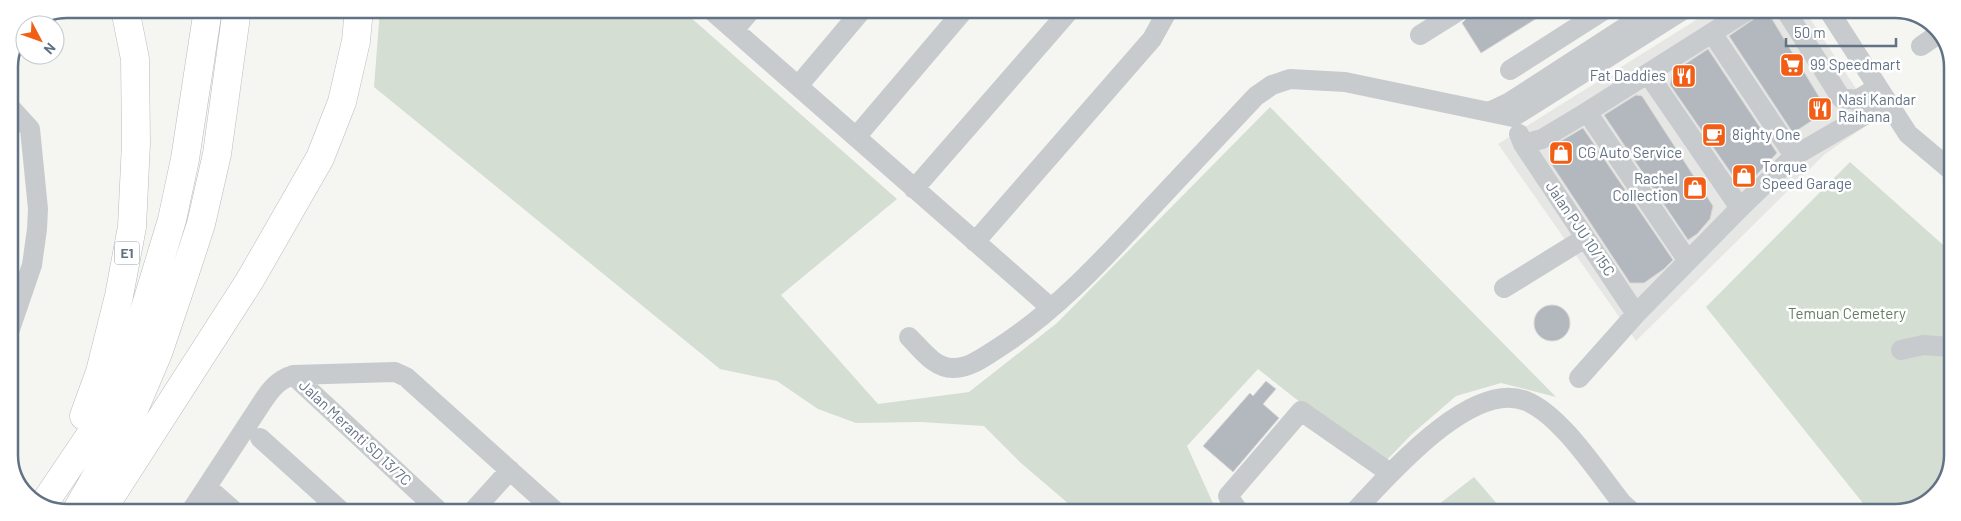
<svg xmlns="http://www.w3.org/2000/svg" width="1961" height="521" font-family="Barlow,sans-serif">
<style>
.built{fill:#e6e7e5}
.green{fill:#d5ded2}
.building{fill:#b2b8be;stroke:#d7d7d4}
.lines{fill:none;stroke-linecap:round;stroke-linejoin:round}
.highway-casing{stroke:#b9bcbf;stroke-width:29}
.minor{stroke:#c8cbce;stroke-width:20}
.highway{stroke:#fff;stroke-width:28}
.labels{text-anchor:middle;stroke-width:5;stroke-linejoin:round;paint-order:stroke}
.shield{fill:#fff;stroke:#919caa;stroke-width:1}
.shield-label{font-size:14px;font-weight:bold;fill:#627285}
.poi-label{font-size:15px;fill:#627285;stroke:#fff;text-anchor:start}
.street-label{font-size:15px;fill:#627285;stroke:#fff}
.park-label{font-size:15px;fill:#647c61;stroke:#fff}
.rim{fill:none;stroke:#627285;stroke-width:2.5}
</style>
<rect width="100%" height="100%" fill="#f5f6f1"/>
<path class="built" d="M1712,10L1805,11L1876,119L1825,154L1636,341L1498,144Z"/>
<path class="green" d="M380,9H681L897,199L781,295L878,404L969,392L1057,323L1270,107L1556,397L1501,383L1456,396L1412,434L1381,466L1258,369L1187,446L1217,512L1077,511L1021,463L984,426L921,422L856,423L818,409L777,381L720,369L374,87Z
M1850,162L1951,252L1950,469L1930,500L1895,512H1870L1706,307Z
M1474,477L1504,512H1429Z"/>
<path class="building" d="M1475,10H1550L1481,53L1462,23Z
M1758,16L1772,19L1824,105L1822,114L1793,133L1729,36Z
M1708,49L1777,153L1747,185L1738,183L1670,85L1673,72Z
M1636,95L1642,96L1713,206L1710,219L1697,234L1688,240L1604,115Z
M1583,128L1673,260L1664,269L1644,283H1630L1552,165L1556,144Z
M1534 323a18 18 0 1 1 36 0a18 18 0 1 1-36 0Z
M1266,381L1276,389L1263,404L1279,418L1233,472L1203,446L1250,393L1253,396Z"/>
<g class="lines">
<defs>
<path id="highway" d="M84,416L100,372L119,296L132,227L136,143L135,59L125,9
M43,505L91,434L111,395L132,351L172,220L185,159L208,9
M77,510L132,414L158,353L181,285L201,224L217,154L237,9
M102,510L250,280L320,158L342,102L356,41L359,9"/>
</defs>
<use href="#highway" class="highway-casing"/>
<path class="minor" d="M710,9L1051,308
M1786,11L1841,98L1857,100L1878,87
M1829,11L1908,134L1952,171
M734,30L752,9
M1712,33L1794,156
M1420,35L1460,10
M1921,46L1940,33
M1510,70L1604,10
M1648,74L1740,208
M798,86L862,10
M9,106L30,129L38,209L37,229L32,265L9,332
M1491,111L1510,102L1652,10
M1587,112L1688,261
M1519,134L1523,144L1636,314
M856,137L964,10
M1523,144L1542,139L1587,112L1748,10
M914,189L1070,10
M975,242L1152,39L1168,10
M1504,288L1585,238
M909,337C922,350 935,369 954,368C968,368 981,359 992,352C1052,315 1102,261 1149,210C1185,172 1220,134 1256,96L1272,85L1290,79L1345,82L1513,117L1683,10
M1901,350L1923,345L1951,347
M293,375L439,511
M1579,378L1636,314L1740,208L1794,156L1887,102
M260,438L341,511
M207,487L234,511
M191,511L263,401C271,389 278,380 293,375L395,372L406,377L555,511
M473,511L510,470
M1239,512L1228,496L1301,411L1390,473
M1354,512C1388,476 1471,379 1526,401C1561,415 1598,473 1622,503L1632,512"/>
<use href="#highway" class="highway"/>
</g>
<defs>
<symbol id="supermarket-square" viewBox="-11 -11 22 22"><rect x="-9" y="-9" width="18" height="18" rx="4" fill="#f25e16" stroke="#fff"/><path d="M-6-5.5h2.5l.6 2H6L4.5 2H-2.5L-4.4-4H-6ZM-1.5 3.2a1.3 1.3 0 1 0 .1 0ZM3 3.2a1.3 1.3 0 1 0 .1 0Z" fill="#fff"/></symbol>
<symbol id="restaurant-square" viewBox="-11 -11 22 22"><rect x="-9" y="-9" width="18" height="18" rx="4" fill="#f25e16" stroke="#fff"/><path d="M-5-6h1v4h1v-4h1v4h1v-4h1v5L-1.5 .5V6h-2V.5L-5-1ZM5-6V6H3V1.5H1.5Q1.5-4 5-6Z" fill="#fff"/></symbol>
<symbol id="cafe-square" viewBox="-11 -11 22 22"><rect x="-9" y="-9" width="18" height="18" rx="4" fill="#f25e16" stroke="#fff"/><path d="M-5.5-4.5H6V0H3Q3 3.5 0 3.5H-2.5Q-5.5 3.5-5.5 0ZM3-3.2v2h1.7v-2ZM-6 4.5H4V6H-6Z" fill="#fff"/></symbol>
<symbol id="shop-square" viewBox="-11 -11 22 22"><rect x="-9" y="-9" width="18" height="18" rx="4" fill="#f25e16" stroke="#fff"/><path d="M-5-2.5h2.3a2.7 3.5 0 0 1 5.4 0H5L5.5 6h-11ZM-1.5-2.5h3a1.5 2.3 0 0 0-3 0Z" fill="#fff"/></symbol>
</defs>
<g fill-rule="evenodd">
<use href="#supermarket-square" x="1778" y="51" width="28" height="28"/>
<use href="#restaurant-square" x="1670" y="62" width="28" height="28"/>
<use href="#restaurant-square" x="1806" y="95" width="28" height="28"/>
<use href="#cafe-square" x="1700" y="121" width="28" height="28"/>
<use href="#shop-square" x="1547" y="139" width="28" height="28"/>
<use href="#shop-square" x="1730" y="162" width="28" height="28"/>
<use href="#shop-square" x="1681" y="174" width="28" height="28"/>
</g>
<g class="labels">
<rect class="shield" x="114.5" y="241.5" width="25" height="23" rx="4"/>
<g class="shield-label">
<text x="127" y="258">E1</text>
</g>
<g class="poi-label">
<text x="1810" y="70">99 Speedmart</text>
<text x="1666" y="81" text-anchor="end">Fat Daddies</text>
<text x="1838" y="105">Nasi Kandar<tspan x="1838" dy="17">Raihana</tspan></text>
<text x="1732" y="140">8ighty One</text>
<text x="1578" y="158">CG Auto Service</text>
<text x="1762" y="172">Torque<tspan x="1762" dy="17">Speed Garage</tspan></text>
<text x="1678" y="184" text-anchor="end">Rachel<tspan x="1678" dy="17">Collection</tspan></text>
</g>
<g class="street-label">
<text transform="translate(1580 229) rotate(56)" y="5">Jalan PJU 10/15C</text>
<text transform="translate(355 433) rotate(43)" y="5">Jalan Meranti SD 13/7C</text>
</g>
<g class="park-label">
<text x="1847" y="319">Temuan Cemetery</text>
</g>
</g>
<path d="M0 0H1961V521H0ZM67 18H1895A49 49 0 0 1 1944 67V455A49 49 0 0 1 1895 504H67A49 49 0 0 1 18 455V67A49 49 0 0 1 67 18Z" fill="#fff" fill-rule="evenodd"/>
<path class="rim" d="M67 18H1895A49 49 0 0 1 1944 67V455A49 49 0 0 1 1895 504H67A49 49 0 0 1 18 455V67A49 49 0 0 1 67 18Z"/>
<g transform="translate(40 40) rotate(131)"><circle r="24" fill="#ffffff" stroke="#c0c7ce"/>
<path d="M0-4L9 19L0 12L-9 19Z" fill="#f25e16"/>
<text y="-8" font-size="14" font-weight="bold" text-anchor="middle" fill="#627285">N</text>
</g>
<path d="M1786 38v8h110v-8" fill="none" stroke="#627285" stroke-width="2.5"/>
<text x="1794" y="38" font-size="15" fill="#627285" stroke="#ffffff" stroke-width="4" paint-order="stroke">50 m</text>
</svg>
